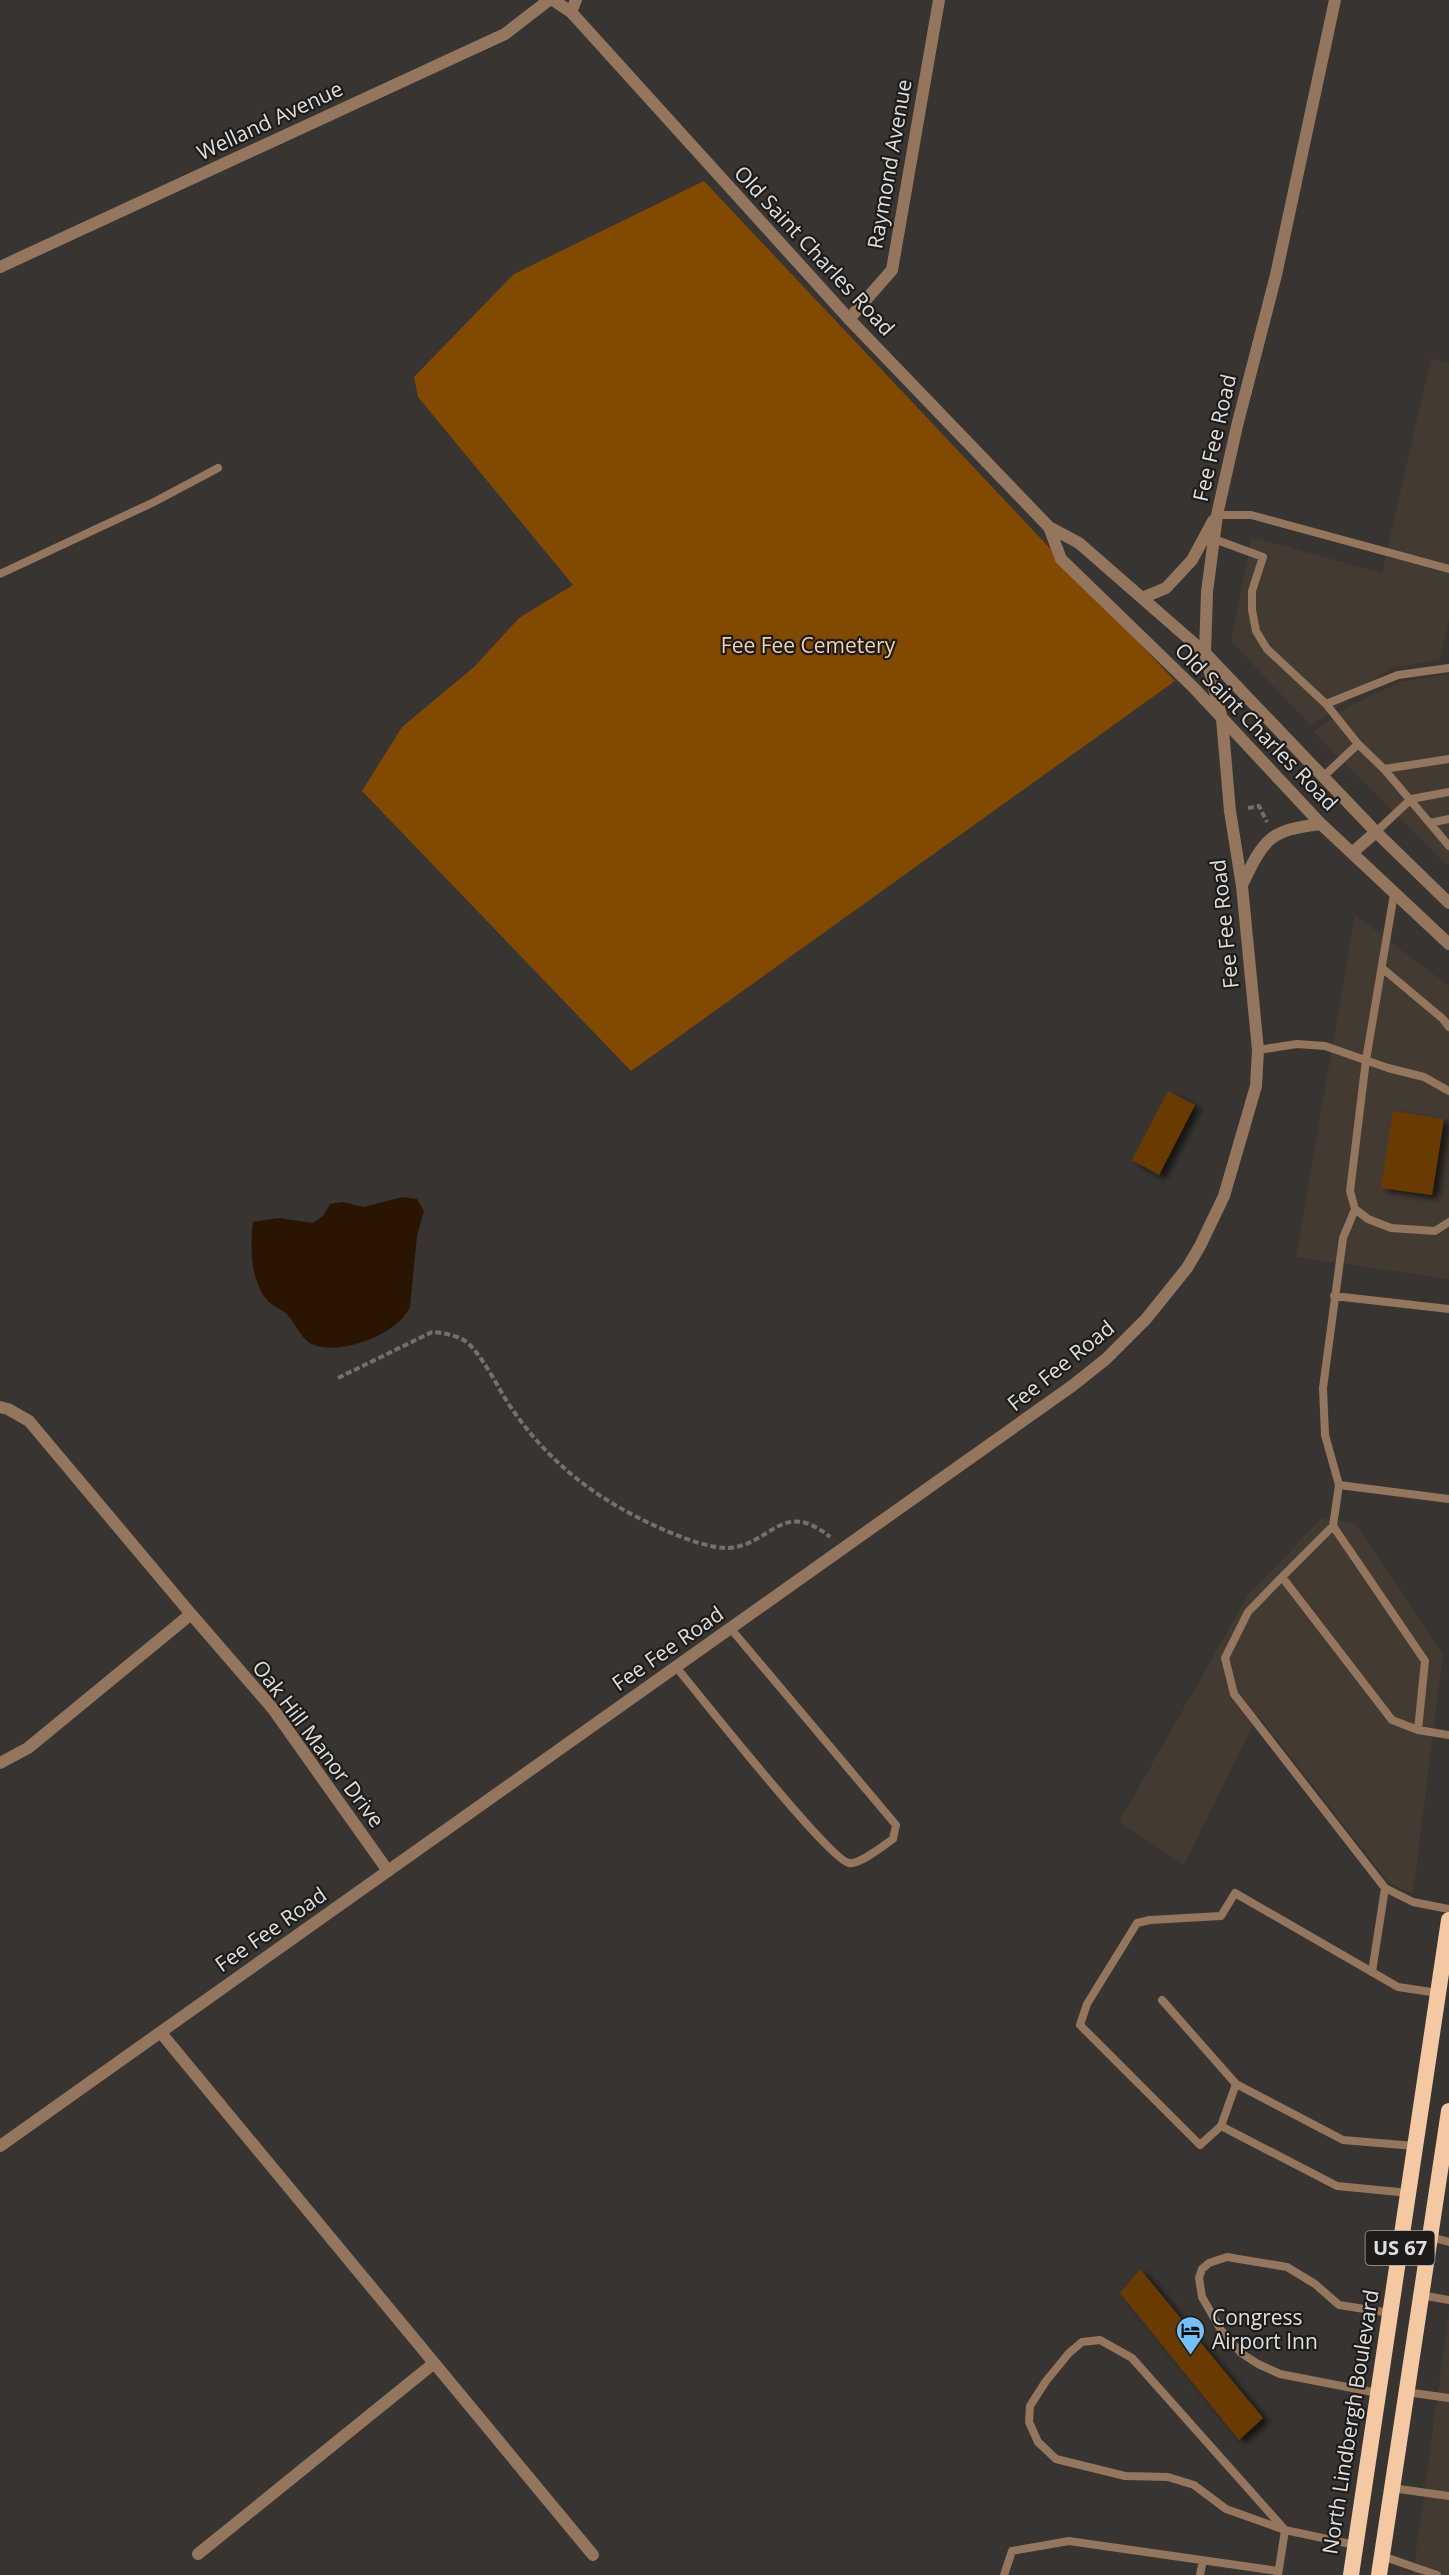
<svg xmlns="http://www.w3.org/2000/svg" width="1449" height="2575" font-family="'Open Sans',sans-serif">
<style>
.built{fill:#433a32}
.green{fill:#824900}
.water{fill:#291502}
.building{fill:#693b02;filter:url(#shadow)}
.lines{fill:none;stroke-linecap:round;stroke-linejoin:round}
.path{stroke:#74706e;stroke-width:4;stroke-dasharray:6 3;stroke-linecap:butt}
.service{stroke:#93765d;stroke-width:8}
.minor{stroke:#93765d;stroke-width:12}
.tertiary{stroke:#93765d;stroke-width:12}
.trunk{stroke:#f4c8a2;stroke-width:16}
.labels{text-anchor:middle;stroke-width:4.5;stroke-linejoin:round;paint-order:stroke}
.shield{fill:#1e1c1a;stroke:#a6a4a2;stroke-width:1.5}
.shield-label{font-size:20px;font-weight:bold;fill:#e1dfdd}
.street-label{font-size:21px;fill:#e1dfdd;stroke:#1e1c1a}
.park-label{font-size:21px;fill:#f3cfb0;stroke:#1e1c1a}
.poi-label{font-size:21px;fill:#e1dfdd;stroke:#1e1c1a;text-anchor:start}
</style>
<defs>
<filter id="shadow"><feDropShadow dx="6" dy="4" stdDeviation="3" flood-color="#0009"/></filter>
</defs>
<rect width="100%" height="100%" fill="#383431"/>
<path class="built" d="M1431,358L1449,363V620L1439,660L1391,668L1311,726L1231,641L1252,537L1382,573Z
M1449,674V864H1446L1313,732L1349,706L1401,682Z
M1355,915L1449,986V1279L1296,1257Z
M1323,1517L1356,1524L1443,1654L1413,1894L1389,1883L1258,1715L1184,1865L1119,1822L1248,1595Z
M1449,2311V2575H1413Z"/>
<path class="green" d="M704,181L1175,681L631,1071L362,791L402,727L474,667L519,618L573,585L418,397L414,377L514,274Z"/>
<path class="water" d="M402,1197L417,1199L424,1211L417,1236L410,1307C402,1324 385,1333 368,1340C352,1346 321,1354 306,1340C299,1333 294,1322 287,1314C282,1309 273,1307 268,1301C250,1281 250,1246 253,1222L278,1218L313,1223L324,1215L330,1204L342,1202L364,1207Z"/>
<path class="building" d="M1168,1091L1195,1105L1159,1175L1132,1160Z
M1393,1111L1444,1119L1432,1195L1381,1188Z
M1140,2269L1263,2418L1239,2440L1120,2293Z"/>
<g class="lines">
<path class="path" d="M1248,808L1259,806L1267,822
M338,1378L432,1332C444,1333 462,1336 470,1345C485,1361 496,1384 508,1403C535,1444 570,1478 612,1503C637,1519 698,1548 726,1548C771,1547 781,1497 830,1537"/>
<path class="service" d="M1217,515H1251L1449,569
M1214,539L1263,557L1252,591V610L1256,631L1267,649L1326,704
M0,574L154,502L218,468
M1358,744L1384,769
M1449,759L1384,769L1449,846
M1324,776L1358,744L1326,704L1398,675L1449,668
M1430,823L1449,819
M1376,832L1411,799L1449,792
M1394,894L1366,1060L1350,1191L1355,1209L1368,1219L1391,1228L1435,1231L1449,1222
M1382,968L1443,1019L1449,1027
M1258,1050L1297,1044L1325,1046L1388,1068L1424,1077L1449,1091
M1334,1296L1449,1309
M1339,1485L1449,1499
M1333,1526L1339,1485L1325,1435L1323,1388L1343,1238L1355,1209
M1282,1577L1333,1526L1425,1661L1418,1730
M676,1667C698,1693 829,1860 849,1863C860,1865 884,1845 893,1839L896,1825L731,1629
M1449,1735L1418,1730L1392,1720L1282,1577L1248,1612L1225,1658L1234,1694L1385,1888L1413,1902L1449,1909
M1372,1972L1385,1888
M1162,2000L1236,2084L1343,2140L1415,2146
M1221,2126L1236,2084
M1409,2193L1337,2186L1221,2126L1200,2145L1080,2025L1087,2004L1137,1923L1150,1920L1221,1916L1235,1893L1398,1987L1438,1993
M1430,2237L1449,2242
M1421,2295L1449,2300
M1100,2340L1132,2358L1285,2530L1226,2509L1194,2485L1168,2477L1125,2476L1056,2459L1038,2442L1029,2422L1030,2406L1046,2381L1069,2353L1082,2342Z
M1406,2392L1449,2398
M1378,2393L1280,2374L1258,2364L1241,2353L1221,2330L1202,2297L1199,2278L1202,2269L1209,2263L1227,2257L1287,2267L1315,2284L1339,2305L1390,2313
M1392,2488L1449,2496
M1382,2556L1437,2575
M1004,2575L1012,2551L1069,2541L1278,2571
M1200,2575L1203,2560
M1278,2575L1285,2530L1355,2545"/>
<path class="minor" d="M571,12L576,0
M0,267L505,34L549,0
M849,319L892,270L939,0
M0,1407L8,1409L29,1421L191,1614L28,1748L0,1763
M191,1614L273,1709L388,1871
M161,2033L593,2555
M198,2554L433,2364"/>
<path class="tertiary" d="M553,0L571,12L849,319L1049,527L1079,543L1205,653L1376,832L1449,903
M1049,527L1061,559L1194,688L1321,824L1449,944
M1142,598L1166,588L1192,560L1213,521
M1353,852L1376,832
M1242,885C1264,839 1269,830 1321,824
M0,2146L1072,1386L1106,1359L1146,1319L1187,1268L1200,1246L1224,1196L1256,1086L1258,1050L1242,886L1230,811L1222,719L1205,653L1207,592L1217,515L1237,426L1276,275L1335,0"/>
<path class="trunk" d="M1351,2575L1449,1920
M1379,2575L1449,2111"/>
</g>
<defs>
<symbol id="hotel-pin" viewBox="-11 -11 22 30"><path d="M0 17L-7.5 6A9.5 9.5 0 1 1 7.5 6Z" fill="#77c0f7" stroke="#1e1c1a"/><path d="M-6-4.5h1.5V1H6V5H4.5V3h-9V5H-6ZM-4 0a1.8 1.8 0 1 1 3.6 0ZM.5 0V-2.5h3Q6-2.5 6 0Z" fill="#111"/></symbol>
</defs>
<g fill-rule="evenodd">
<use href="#hotel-pin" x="1174" y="2314" width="33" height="45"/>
</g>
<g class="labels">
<rect class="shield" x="1365.5" y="2231" width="69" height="34" rx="4.5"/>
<g class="shield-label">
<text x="1400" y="2255">US 67</text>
</g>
<g class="street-label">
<text transform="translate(270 121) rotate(-25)" y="7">Welland Avenue</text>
<text transform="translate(890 164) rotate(-80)" y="7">Raymond Avenue</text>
<text transform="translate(814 251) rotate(47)" y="7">Old Saint Charles Road</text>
<text transform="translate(1215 438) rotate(-77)" y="7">Fee Fee Road</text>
<text transform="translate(1256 727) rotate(46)" y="7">Old Saint Charles Road</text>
<text transform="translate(1225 924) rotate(-96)" y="7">Fee Fee Road</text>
<text transform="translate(1061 1366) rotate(-39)" y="7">Fee Fee Road</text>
<text transform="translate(668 1649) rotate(-35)" y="7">Fee Fee Road</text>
<text transform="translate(318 1744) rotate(53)" y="7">Oak Hill Manor Drive</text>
<text transform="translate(271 1930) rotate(-35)" y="7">Fee Fee Road</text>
<text transform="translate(1351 2422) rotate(-81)" y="7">North Lindbergh Boulevard</text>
</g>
<g class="park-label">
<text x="808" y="653">Fee Fee Cemetery</text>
</g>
<g class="poi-label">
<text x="1212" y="2325">Congress<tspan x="1212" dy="24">Airport Inn</tspan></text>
</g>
</g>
</svg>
